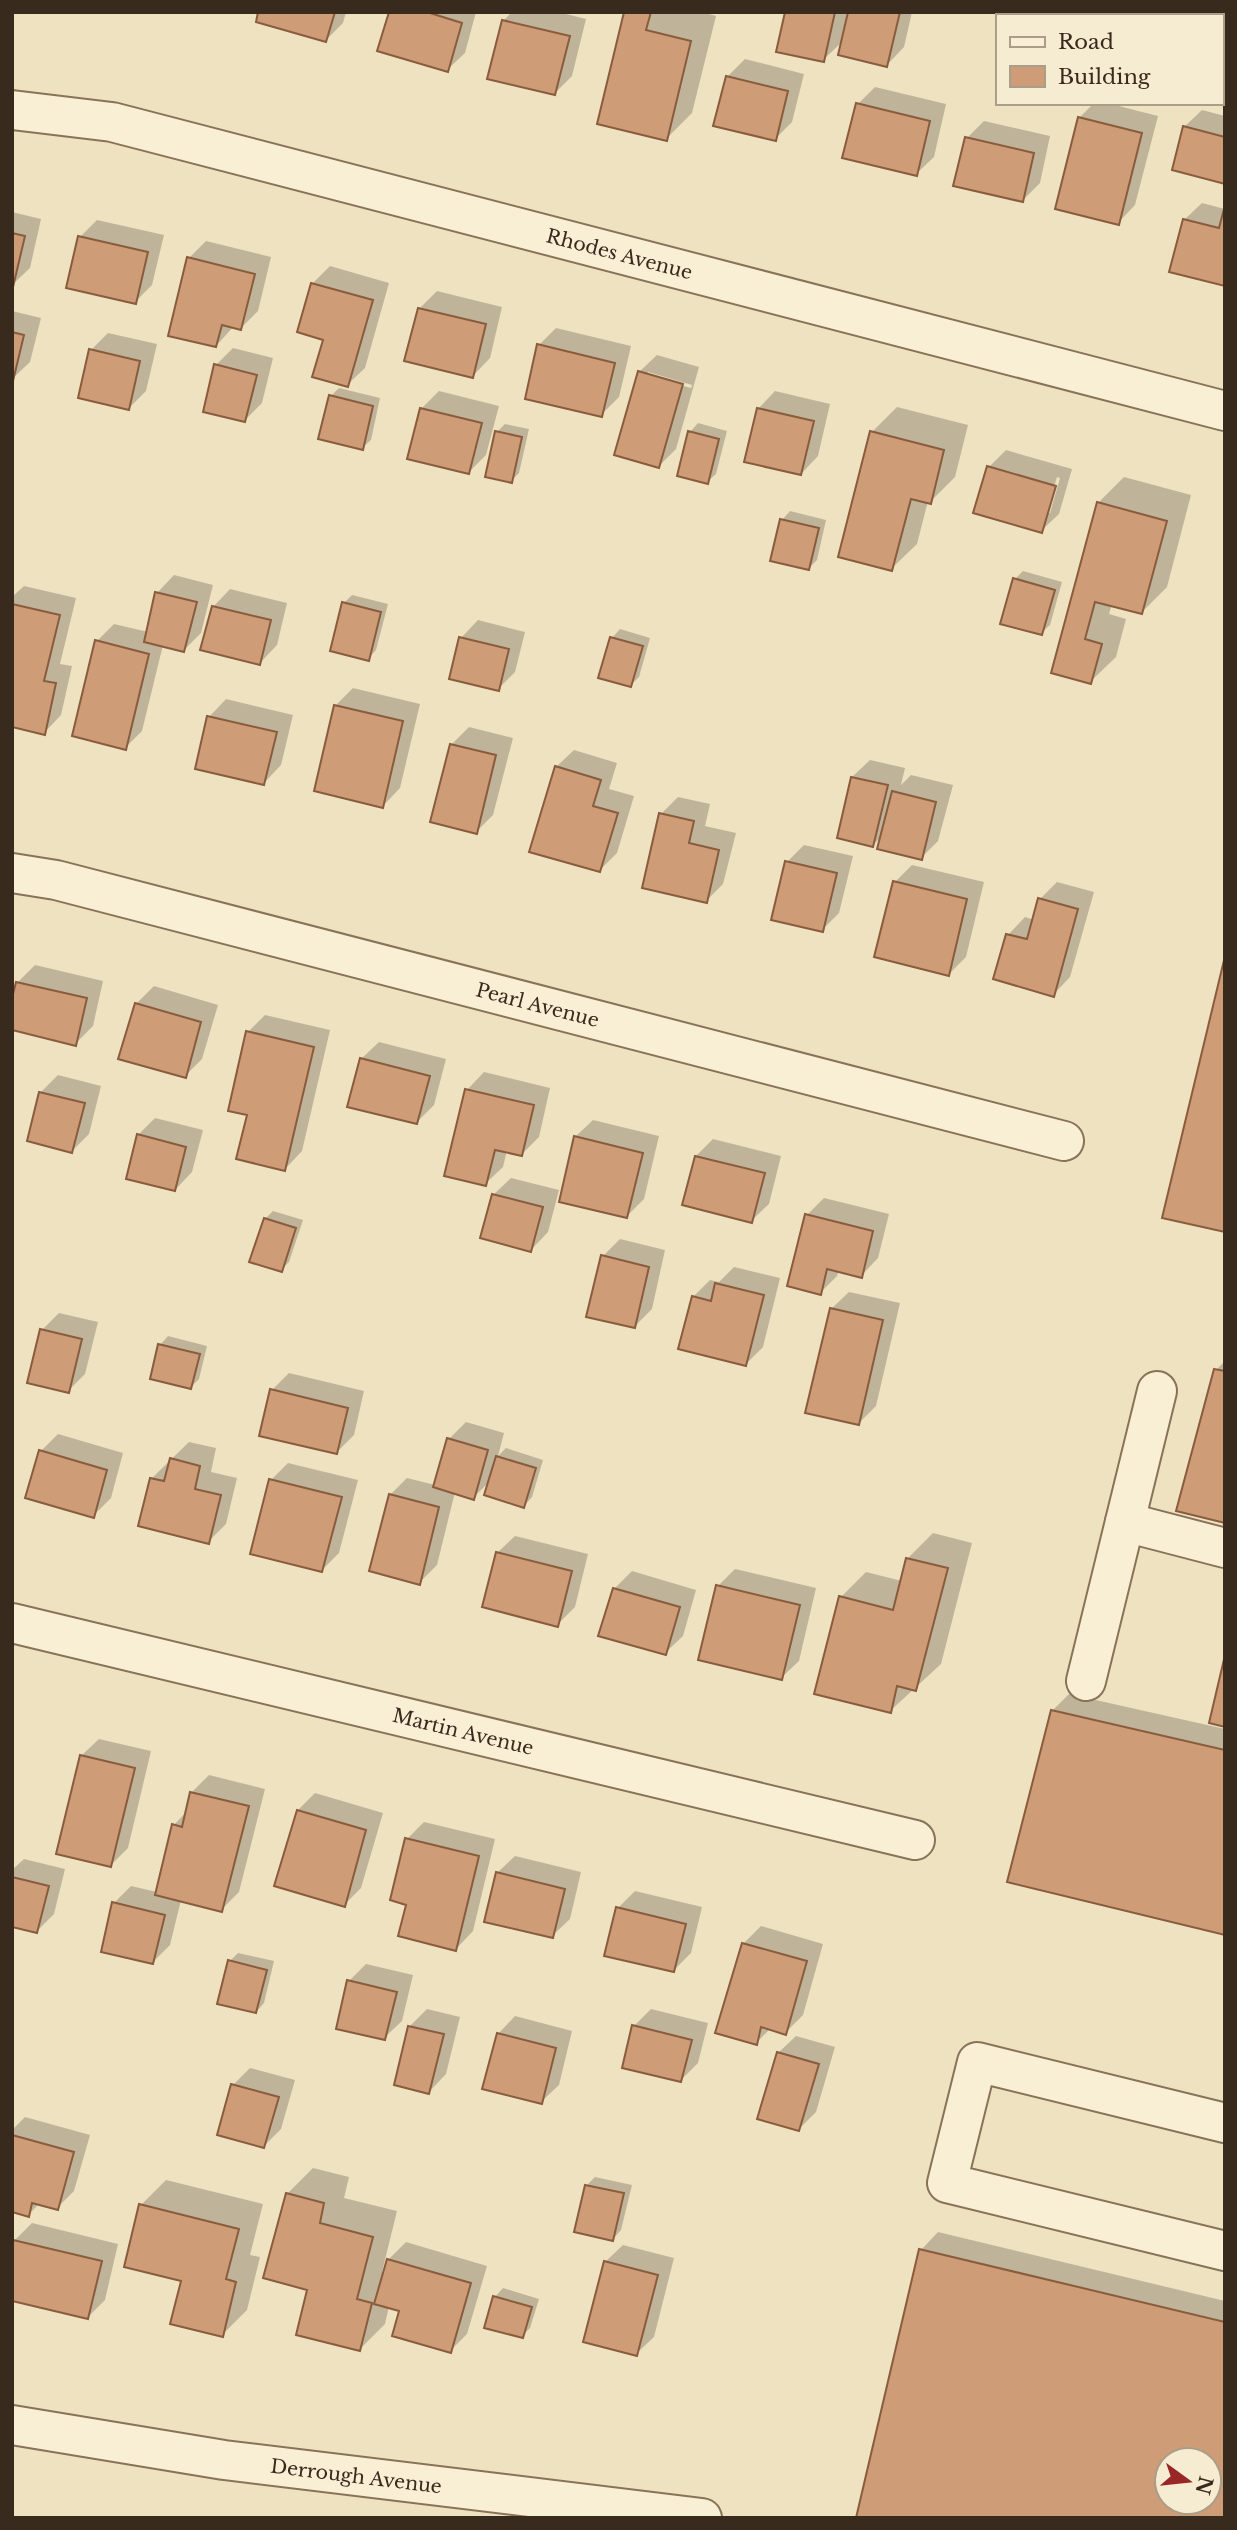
<svg xmlns="http://www.w3.org/2000/svg" width="1237" height="2530" font-family="'Libre Baskerville',serif">
<style>
.shadow{fill:#0003;fill-rule:evenodd}
.building{fill:#ce9c76;stroke:#895c3e;stroke-width:2;fill-rule:evenodd}
.lines{fill:none;stroke-linecap:round;stroke-linejoin:round}
.minor-casing{stroke:#897358;stroke-width:42}
.minor{stroke:#f9efd5;stroke-width:38}
.labels{text-anchor:middle;stroke-width:7;stroke-linejoin:round;paint-order:stroke}
.street-label{font-size:19px;fill:#382a1d;stroke:#f6ecd1}
</style>
<rect width="100%" height="100%" fill="#efe2c1"/>
<path class="shadow" d="M260,12H346L343,23L326,40Z
M391,12H476L465,53L447,70Z
M512,12H558L586,19L572,76L555,93L503,21Z
M626,12H702L716,16L692,113L666,139Z
M787,12H912L904,47L887,65L843,41L823,60Z
M1038,12H1152L1151,16H1037Z
M745,59L804,74L792,122L775,139L727,77Z
M875,87L946,104L934,157L916,174L858,104Z
M1094,103H1107L1158,116L1135,205L1118,223L1079,118Z
M1202,110L1225,116V182L1184,127Z
M984,121L1050,136L1040,183L1023,200L967,138Z
M1202,203L1225,209V284L1184,220Z
M12,212L41,219L30,268L12,285Z
M97,220L164,235L152,285L135,302L80,237Z
M206,241L271,257L258,311L241,328L234,326L216,346L189,258Z
M330,266L389,283L365,368L347,385L325,338L312,284Z
M437,291L502,307L490,358L473,376L420,308Z
M12,311L41,318L30,362L12,379Z
M556,328L631,346L619,397L601,415L539,345Z
M108,333L157,344L146,391L129,408L91,350Z
M233,348L273,358L262,403L245,420L216,365Z
M657,355L699,367L676,449L659,466L639,372ZM648,372L692,385L691,388L648,376Z
M339,388L380,398L371,440L362,448L331,396Z
M439,391L499,406L486,455L469,472L422,408Z
M775,391L830,404L818,456L801,474L758,409Z
M897,407L968,425L955,477L930,502L928,501L917,544L891,569L872,432Z
M698,423L727,431L716,474L707,482L690,432Z
M505,424L529,429L519,473L511,481L497,432Z
M1006,450L1072,469L1059,514L1041,531L989,467ZM1057,477L1060,478L1050,513H1046Z
M1124,477L1191,495L1167,587L1142,612L1112,604L1109,614L1126,619L1116,657L1090,682L1053,672L1098,503Z
M790,511L826,520L817,560L809,568L782,520Z
M1023,571L1062,582L1050,625L1041,633L1015,579Z
M174,575L213,585L201,633L184,650L163,645L142,731L125,748L97,641L114,624L148,632L157,593Z
M24,586L76,598L60,664L72,666L61,715L44,733L12,725V597Z
M230,589L287,603L277,645L260,663L213,607Z
M352,595L388,604L376,650L368,659L344,603Z
M478,620L525,632L515,672L498,689L461,638Z
M620,629L650,638L639,677L631,685L612,638Z
M353,688L420,704L400,788L383,806L335,706Z
M226,699L293,715L281,765L264,783L209,717Z
M469,727L513,738L493,815L476,832L451,745Z
M574,750L617,763L609,789L634,796L617,853L600,870L556,767Z
M870,760L905,768L901,785L911,775L953,785L938,841L921,858L883,835L873,845L852,777Z
M678,797L710,804L705,826L736,833L723,884L706,901L661,814Z
M804,845L853,856L839,913L822,930L787,862Z
M912,865L984,882L966,957L949,974L895,882Z
M1057,882L1094,892L1070,977L1053,995L1008,935L1025,917L1034,920L1040,899Z
M35,965L103,981L93,1026L75,1044L18,982Z
M154,986L218,1005L202,1059L185,1076L136,1004Z
M265,1015L330,1030L302,1151L285,1169L249,1114L248,1032Z
M379,1042L446,1059L434,1105L417,1122L361,1059Z
M484,1072L550,1088L539,1137L522,1154L507,1150L503,1167L485,1184L467,1090Z
M58,1075L101,1086L89,1134L72,1151L29,1140L41,1092Z
M155,1118L203,1130L192,1172L175,1190L138,1135Z
M593,1120L659,1136L644,1199L627,1216L575,1137Z
M713,1139L781,1156L769,1204L751,1221L696,1156Z
M511,1178L559,1190L548,1232L531,1250L493,1195Z
M824,1198L889,1214L878,1258L861,1276L839,1270L837,1276L820,1293L807,1215Z
M273,1211L303,1220L289,1262L281,1270L265,1219Z
M620,1239L665,1250L652,1309L634,1327L603,1256Z
M734,1267L780,1278L763,1347L746,1364L693,1297L710,1280L719,1282Z
M849,1292L900,1303L876,1406L859,1423L831,1309Z
M59,1313L98,1322L85,1374L68,1391L42,1330Z
M168,1336L207,1346L199,1379L191,1387L160,1345Z
M1225,1361V1521L1216,1370Z
M289,1373L364,1391L354,1435L337,1452L272,1390Z
M466,1422L504,1433L498,1456L506,1448L543,1460L532,1497L524,1506L490,1481L473,1498L455,1492L437,1565L419,1583L390,1495L407,1478L435,1485L449,1439Z
M58,1434L123,1453L111,1498L93,1516L41,1451Z
M189,1442L216,1448L211,1472L237,1478L226,1524L208,1542L152,1478Z
M288,1463L358,1480L339,1553L322,1570L271,1480Z
M933,1533L972,1543L941,1664L890,1711L841,1597L866,1572L902,1581L908,1558Z
M515,1536L588,1554L575,1607L557,1625L497,1553Z
M735,1569L816,1588L799,1661L781,1678L718,1586Z
M632,1571L696,1590L683,1636L665,1653L614,1589Z
M1069,1694L1225,1729V1933L1052,1711Z
M99,1739L151,1751L128,1848L110,1866L81,1756Z
M209,1775L265,1789L239,1892L221,1910L181,1900L170,1945L153,1962L114,1903L131,1886L157,1892L174,1825L187,1811L192,1792Z
M315,1793L383,1813L361,1888L344,1905L298,1810Z
M424,1822L495,1839L473,1931L456,1949L408,1903L407,1839Z
M515,1856L581,1872L570,1919L552,1936L497,1873Z
M24,1859L65,1869L54,1914L37,1931L12,1925V1870Z
M635,1891L702,1907L691,1953L673,1971L618,1908Z
M761,1926L823,1944L803,2015L785,2033L771,2028L756,2043L743,1944Z
M238,1953L274,1961L264,2003L256,2012L230,1961Z
M366,1964L413,1975L402,2021L384,2038L349,1981Z
M427,2009L460,2017L446,2074L429,2092L410,2026Z
M651,2009L708,2023L698,2063L681,2080L634,2026Z
M515,2016L572,2031L559,2085L541,2102L498,2034Z
M796,2036L835,2047L816,2112L799,2129L778,2053Z
M250,2068L295,2080L281,2129L264,2146L233,2085Z
M25,2117L90,2135L74,2191L57,2208L40,2203L28,2215L12,2210V2130Z
M313,2168L349,2177L344,2198L397,2211L382,2272L385,2273L389,2259L406,2242L487,2266L467,2334L450,2351L401,2310L389,2306L385,2324L360,2349L309,2288L287,2194Z
M595,2177L632,2185L621,2230L613,2239L587,2185Z
M166,2180L263,2204L250,2255L260,2257L247,2310L222,2335L183,2280L141,2205Z
M32,2223L118,2244L105,2300L88,2317L12,2299V2252L15,2240Z
M938,2232L1225,2301V2518H858L921,2250ZM1167,2460H1209V2502H1167Z
M623,2245L674,2258L654,2337L636,2354L605,2262Z
M503,2288L539,2299L530,2328L522,2336L495,2297Z"/>
<path class="building" d="M258,12H335L326,42L256,22Z
M389,12H427L462,23L448,72L377,51Z
M624,12H651L646,30L691,41L667,141L597,124Z
M785,12H835L824,62L776,52Z
M848,12H900L887,67L838,55Z
M1086,12H1140L1139,16H1085Z
M502,20L570,36L555,95L487,79Z
M726,76L788,91L776,141L713,126Z
M856,103L930,121L917,176L842,158Z
M1078,117L1142,133L1119,225L1055,209Z
M1183,126L1225,137V184L1172,170Z
M965,137L1034,153L1023,202L953,186Z
M1225,205V286L1169,272L1183,219L1219,228Z
M12,233L25,236L13,287H12Z
M78,236L148,252L136,304L66,288Z
M187,257L255,274L241,330L222,325L216,347L168,336Z
M311,283L373,300L348,387L312,377L323,340L297,332Z
M418,308L486,324L473,378L404,361Z
M12,332L24,335L13,381H12Z
M537,344L615,363L602,417L525,399Z
M89,349L140,361L129,410L78,398Z
M214,364L257,375L245,422L203,412Z
M638,371L683,384L659,468L614,455Z
M329,395L373,406L363,450L318,439Z
M420,408L482,423L469,474L407,459Z
M757,408L814,421L801,475L744,462Z
M495,431L522,437L512,483L485,477Z
M688,431L719,439L708,484L677,476Z
M870,431L944,450L931,504L911,499L892,571L838,557Z
M987,466L1056,486L1042,533L973,513Z
M1097,502L1167,521L1142,614L1095,602L1085,639L1102,644L1091,684L1051,673Z
M780,519L819,528L809,570L770,561Z
M1013,578L1055,590L1042,635L1000,624Z
M155,592L197,602L184,652L144,642Z
M342,602L381,612L369,661L330,651Z
M12,604L60,615L44,681L56,683L45,735L12,727Z
M212,606L271,620L260,665L200,650Z
M459,637L509,649L499,691L449,679Z
M610,637L643,646L631,687L598,678Z
M95,640L149,654L126,750L72,736Z
M334,705L403,721L383,808L314,791Z
M207,716L277,732L264,785L195,769Z
M450,744L496,755L477,834L430,822Z
M555,766L601,780L593,806L618,813L600,872L529,852Z
M851,777L888,785L873,847L837,838Z
M892,791L936,802L922,860L877,849Z
M659,813L694,821L689,843L719,850L707,903L642,888Z
M785,861L837,873L823,932L771,920Z
M893,881L967,899L949,976L874,957Z
M1038,898L1078,909L1054,997L993,979L1006,934L1027,939Z
M1225,956V1232L1162,1218Z
M16,982L87,998L76,1046L12,1030V998Z
M135,1003L201,1022L186,1078L118,1059Z
M246,1031L314,1047L285,1171L236,1159L247,1115L228,1111Z
M360,1058L430,1076L417,1124L347,1107Z
M465,1089L534,1105L522,1156L495,1150L486,1186L444,1176Z
M39,1092L85,1103L72,1153L27,1141Z
M137,1134L186,1147L175,1191L126,1179Z
M574,1136L643,1153L627,1218L559,1202Z
M695,1156L765,1173L752,1223L682,1205Z
M492,1194L543,1207L531,1252L480,1238Z
M805,1214L873,1231L862,1278L827,1269L821,1295L787,1286Z
M264,1218L296,1228L282,1272L249,1262Z
M601,1255L649,1267L635,1328L586,1317Z
M715,1283L764,1295L746,1366L678,1349L692,1296L711,1301Z
M830,1308L883,1320L859,1425L805,1413Z
M40,1329L82,1339L69,1393L27,1383Z
M158,1344L200,1354L191,1389L150,1379Z
M1214,1369L1225,1371V1523L1176,1511Z
M270,1389L348,1408L337,1454L259,1436Z
M447,1438L488,1450L474,1500L433,1487Z
M39,1450L107,1470L94,1518L25,1498Z
M496,1456L536,1468L524,1508L484,1495Z
M170,1458L200,1466L195,1489L221,1495L209,1544L138,1526L150,1478L164,1481Z
M269,1479L342,1497L322,1572L250,1554Z
M389,1494L439,1507L420,1585L369,1571Z
M496,1552L572,1571L558,1627L482,1607Z
M906,1558L948,1568L916,1691L897,1686L891,1713L814,1694L839,1596L893,1610Z
M716,1585L800,1605L782,1680L698,1660Z
M613,1588L680,1607L666,1655L598,1636Z
M1225,1655V1727L1209,1723Z
M1051,1710L1225,1750V1935L1007,1882Z
M80,1755L135,1768L111,1867L56,1854Z
M190,1792L249,1806L222,1912L155,1895L172,1824L182,1827Z
M297,1810L366,1830L345,1907L274,1886Z
M405,1838L479,1856L456,1951L398,1936L406,1905L390,1900Z
M496,1872L565,1889L553,1938L484,1922Z
M12,1877L49,1886L37,1933L12,1927Z
M112,1902L165,1915L153,1964L101,1952Z
M616,1907L686,1924L674,1972L604,1956Z
M742,1943L807,1961L786,2035L761,2027L757,2045L715,2033Z
M228,1960L267,1970L256,2013L217,2004Z
M347,1980L397,1992L385,2040L336,2029Z
M632,2025L692,2040L681,2082L622,2068Z
M408,2026L444,2034L429,2094L394,2085Z
M497,2033L556,2048L542,2104L482,2089Z
M777,2052L819,2064L799,2131L757,2119Z
M231,2084L279,2097L264,2148L217,2135Z
M12,2135L74,2152L58,2210L32,2203L29,2217L12,2212Z
M585,2185L624,2193L613,2241L574,2232Z
M286,2193L324,2203L320,2223L373,2237L357,2299L372,2303L360,2351L296,2335L307,2290L263,2278Z
M139,2204L239,2229L226,2279L236,2282L223,2337L170,2324L181,2281L124,2267Z
M13,2240L102,2261L88,2319L12,2301Z
M919,2249L1225,2322V2518H856ZM1167,2460H1209V2502H1167Z
M387,2259L471,2283L451,2353L392,2336L399,2311L374,2304Z
M604,2261L658,2275L637,2356L583,2342Z
M493,2296L532,2307L523,2338L484,2328Z"/>
<g class="lines">
<defs>
<g id="minor">
<path id="s1" d="M12,110L112,122L1225,411"/>
<path id="s2" d="M12,873L56,880L1064,1141"/>
<path d="M1125,1522L1225,1548"/>
<path id="s3" d="M12,1623L915,1840"/>
<path d="M1086,1681L1157,1391"/>
<path d="M1225,2123L977,2062L947,2183L1225,2251"/>
<path id="s4" d="M12,2425L224,2460L702,2518"/>
</g>
</defs>
<use href="#minor" class="minor-casing"/>
<use href="#minor" class="minor"/>
</g>
<g class="labels">
<g class="street-label">
<text dy="7" stroke="none"><textPath href="#s1" startOffset="625">Rhodes Avenue</textPath></text>
<text dy="7" stroke="none"><textPath href="#s2" startOffset="542">Pearl Avenue</textPath></text>
<text dy="7" stroke="none"><textPath href="#s3" startOffset="464">Martin Avenue</textPath></text>
<text dy="7" stroke="none"><textPath href="#s4" startOffset="348">Derrough Avenue</textPath></text>
</g>
</g>
<rect width="1237" height="2530" fill="none" stroke="#382a1d" stroke-width="28"/>
<rect x="996" y="14" width="228" height="91" fill="#f6ecd1" stroke="#aa9e89" stroke-width="2"/>
<rect x="1010" y="37" width="35" height="10" fill="#f9efd5" stroke="#aa9e89" stroke-width="2"/>
<text x="1058" y="49" font-size="21" fill="#382a1d">Road</text>
<rect x="1010" y="66" width="35" height="21" fill="#ce9c76" stroke="#aa9e89" stroke-width="2"/>
<text x="1058" y="84" font-size="21" fill="#382a1d">Building</text>
<g transform="translate(1188 2481) rotate(105)"><circle r="33" fill="#f6ecd1" stroke="#aa9e89" stroke-width="2"/>
<path d="M0-5L12 26L0 18L-12 26Z" fill="#992727"/>
<text y="-10" font-size="19" font-weight="bold" text-anchor="middle" fill="#382a1d">N</text>
</g>
</svg>
